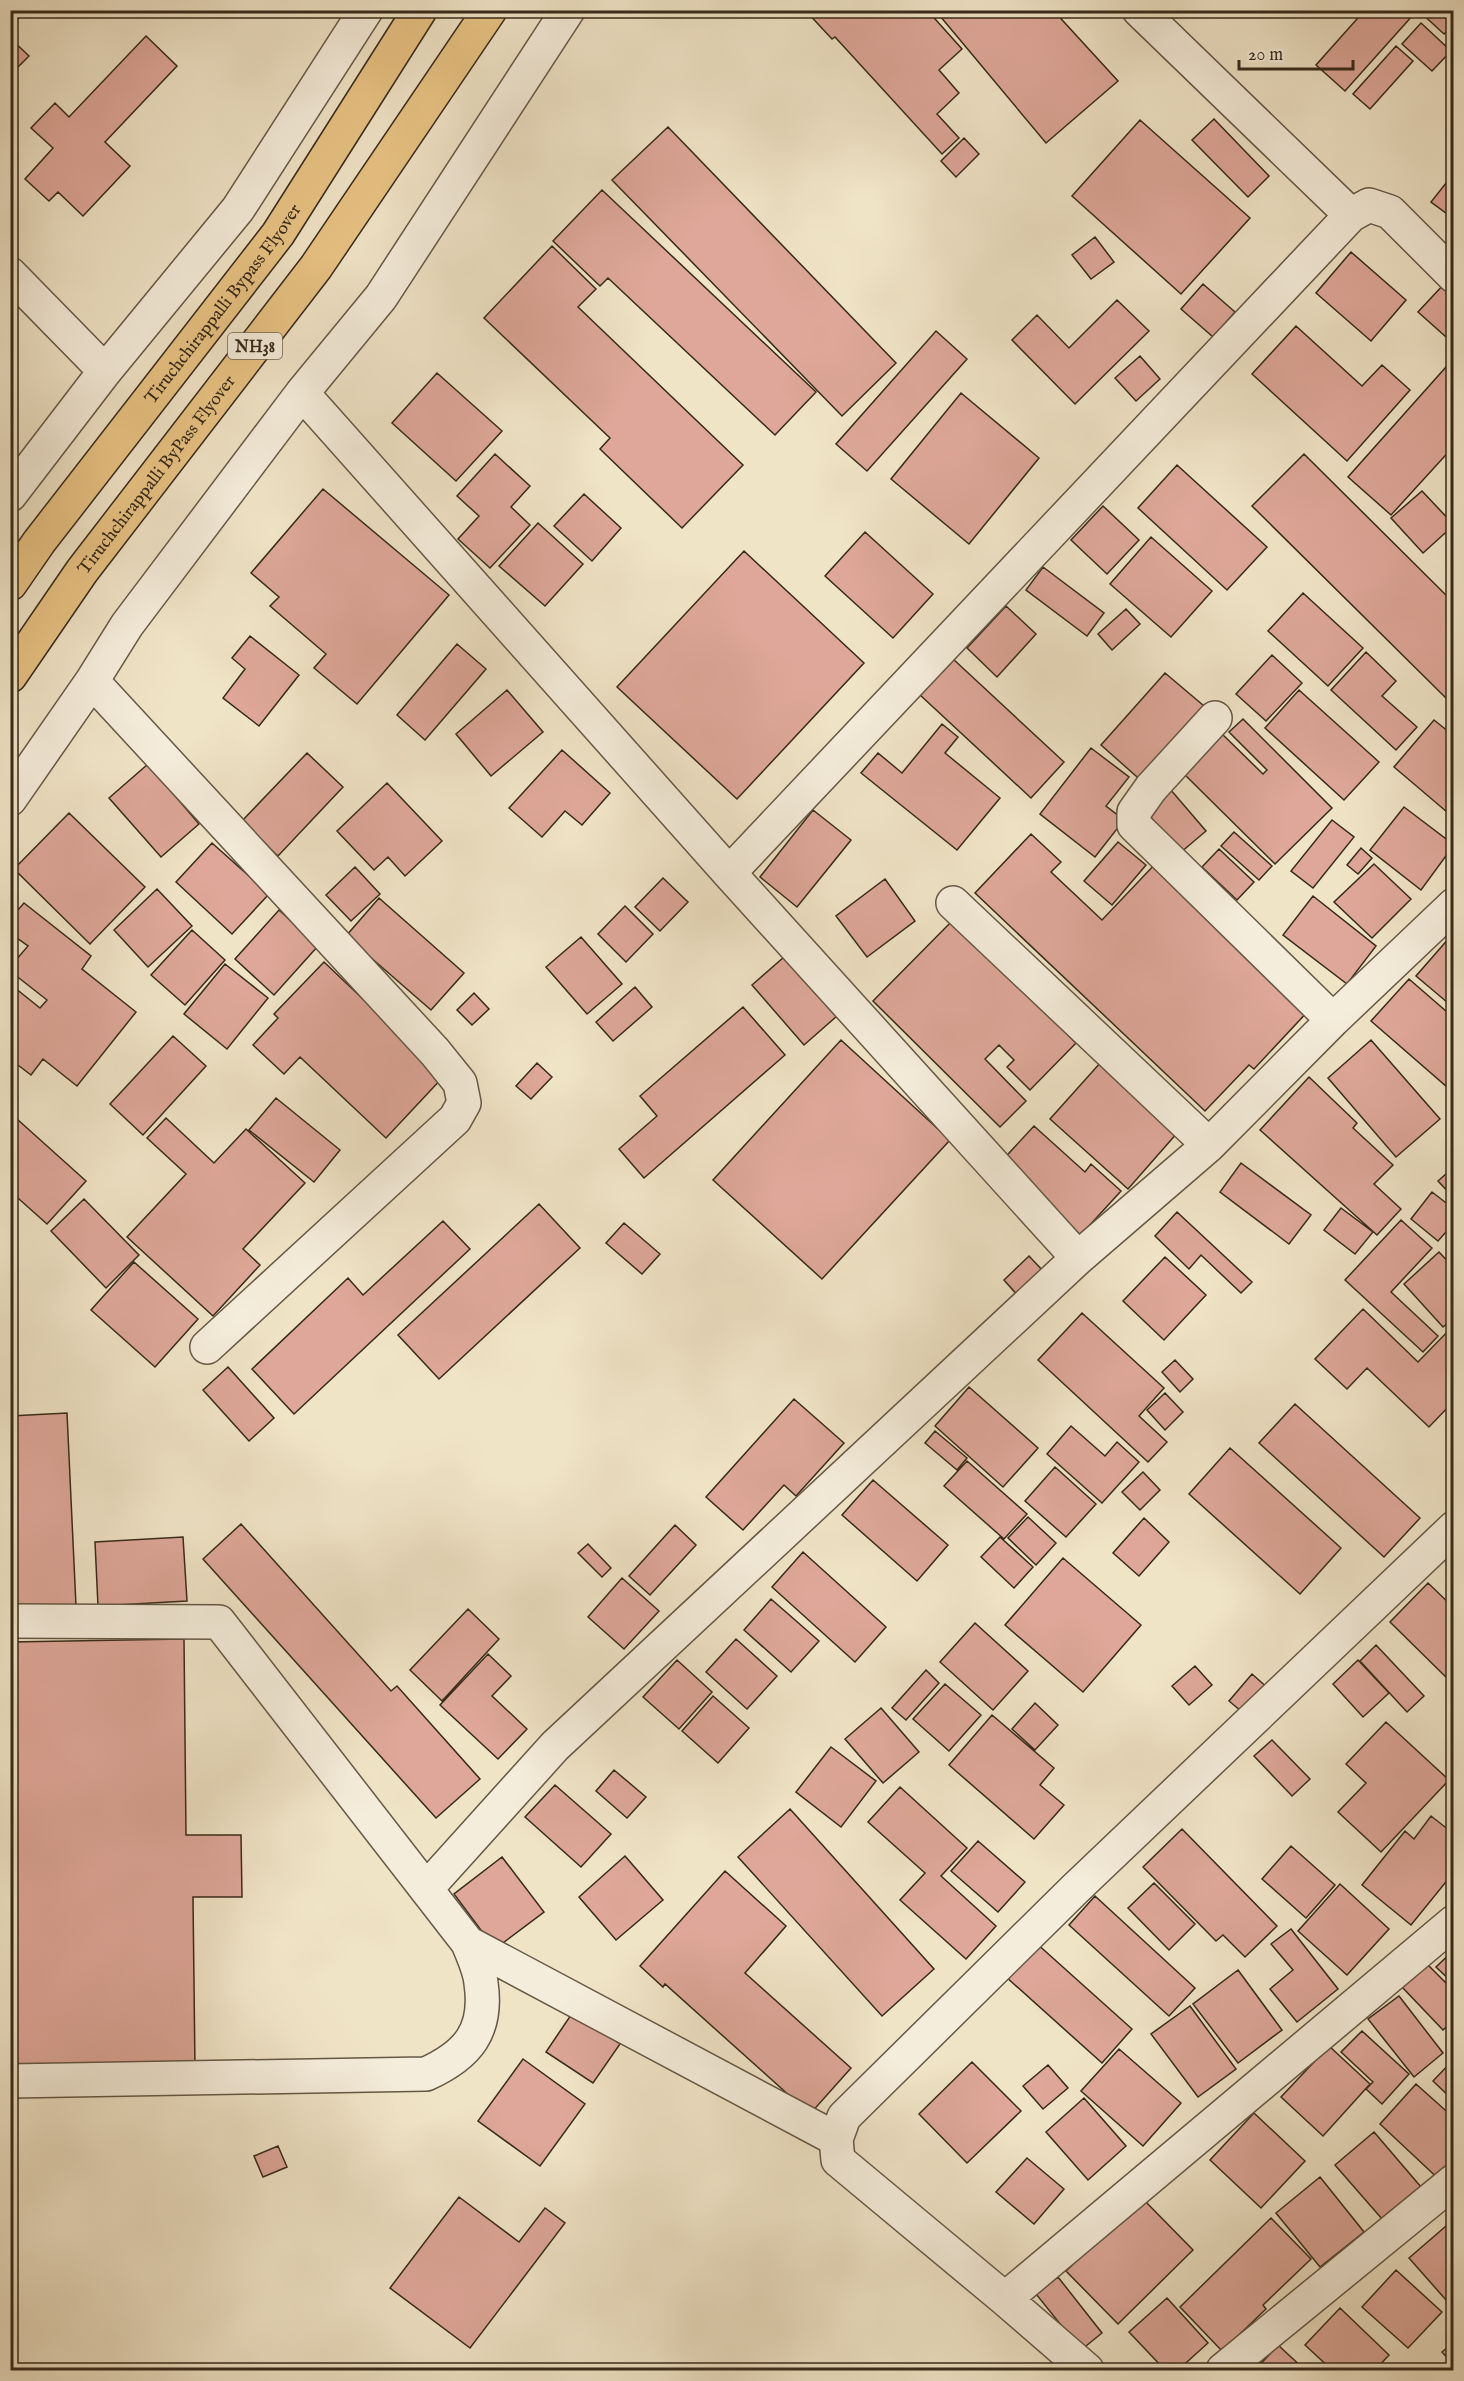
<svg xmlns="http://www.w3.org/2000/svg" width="1464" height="2381" font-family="'IM FELL English',serif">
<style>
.building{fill:#dea799;stroke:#372a1a;stroke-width:1.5}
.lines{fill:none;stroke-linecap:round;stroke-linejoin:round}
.minor-casing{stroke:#655845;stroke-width:36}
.highway-casing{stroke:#372a1a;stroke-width:36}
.minor{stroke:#f5eddb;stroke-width:33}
.highway{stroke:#e8c284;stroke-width:33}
.labels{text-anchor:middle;stroke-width:6;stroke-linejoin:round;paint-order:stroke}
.shield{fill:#f5eddb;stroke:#706454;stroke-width:1.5}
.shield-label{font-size:16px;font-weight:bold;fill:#372a1a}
.street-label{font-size:18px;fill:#372a1a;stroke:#f5eddb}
</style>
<rect width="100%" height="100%" fill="#f0e4c7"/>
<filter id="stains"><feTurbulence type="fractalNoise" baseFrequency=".00333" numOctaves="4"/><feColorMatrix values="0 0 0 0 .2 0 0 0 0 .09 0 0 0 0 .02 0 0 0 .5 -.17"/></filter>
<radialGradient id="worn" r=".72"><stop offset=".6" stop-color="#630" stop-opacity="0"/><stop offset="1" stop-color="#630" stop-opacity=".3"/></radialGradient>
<path class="building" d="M10,10H26L10,27Z
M805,10H927L962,49L939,70L959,93L937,114L959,138L942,154L835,37L832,39Z
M935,10H1053L1118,81L1046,143Z
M1365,10H1407L1413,15L1345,91L1316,65Z
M1418,10H1454V24L1444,34Z
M1421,23L1451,51L1432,71L1402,44Z
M146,36L177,66L105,142L130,166L83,216L58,192L49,201L25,179L53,148L31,128L55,103L69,117Z
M10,38L29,56L10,75Z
M1396,46L1413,61L1370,109L1353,94Z
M1214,119L1269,176L1248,197L1192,140Z
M1140,120L1250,218L1181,294L1072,196Z
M668,127L896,363L842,416L612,180Z
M964,138L979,154L956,177L941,161Z
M1454,173V219L1431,202Z
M602,190L816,392L775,435L608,278L600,286L553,241Z
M1095,237L1114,262L1091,279L1072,255Z
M552,246L596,289L578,307L743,465L682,528L600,449L610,438L484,318Z
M1351,252L1406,300L1371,341L1316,293Z
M1445,283L1454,290V344L1418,312Z
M1203,284L1235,312L1213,337L1181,309Z
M1117,300L1149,331L1075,404L1012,340L1037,315L1069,348Z
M1296,326L1362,386L1382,365L1410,390L1347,461L1252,374Z
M936,331L967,359L867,471L836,444Z
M1140,356L1160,379L1136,401L1115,378Z
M1454,358V446L1391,515L1348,477Z
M437,373L502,431L456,481L392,423Z
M961,393L1039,458L969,544L891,479Z
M495,454L530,486L511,507L530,525L490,568L458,539L479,516L457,496Z
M1304,454L1454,603V706L1252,506Z
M1177,465L1267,547L1227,590L1138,508Z
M323,489L449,595L357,704L314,668L326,654L270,606L279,597L251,573Z
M1422,491L1454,525L1423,553L1391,518Z
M584,494L621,528L592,561L554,526Z
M1103,506L1139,540L1107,574L1071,540Z
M538,523L583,564L545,606L499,566Z
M865,532L933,594L893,638L825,576Z
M1151,537L1212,591L1171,637L1110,584Z
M744,551L864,663L737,799L617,687Z
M1043,567L1104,613L1087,636L1026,590Z
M1303,593L1363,648L1328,686L1268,631Z
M1006,606L1036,634L997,677L967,648Z
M1126,609L1140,624L1112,650L1098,634Z
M250,636L299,675L259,726L223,698L245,669L232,658Z
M457,644L486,669L425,740L397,715Z
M1366,652L1396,681L1382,696L1417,727L1396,750L1331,690Z
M1272,655L1302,683L1266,721L1236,694Z
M952,658L1064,762L1031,798L919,694Z
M1165,673L1210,711L1145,784L1101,745Z
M507,690L543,732L491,776L456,734Z
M1299,690L1379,762L1344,800L1265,728Z
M1243,719L1332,808L1275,864L1179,769L1218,730L1263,774L1267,770L1229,732Z
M1434,720L1454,736V818L1394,767Z
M942,724L958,737L945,753L1000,798L957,850L861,773L878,753L902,773Z
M1091,748L1129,777L1106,806L1124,820L1095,857L1040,814Z
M562,750L610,793L582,825L565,811L542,837L509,808Z
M307,753L343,787L278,856L241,822Z
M148,764L199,824L161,857L109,798Z
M387,783L442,841L405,876L388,857L374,870L337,831Z
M1170,789L1206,831L1180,853L1145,810Z
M1404,807L1454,845L1421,890L1370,850Z
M813,810L851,840L797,907L760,877Z
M69,813L145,887L90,944L14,869Z
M1332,820L1354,837L1313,888L1291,871Z
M1234,832L1272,866L1259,880L1221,846Z
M1031,834L1061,862L1051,872L1102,920L1157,862L1311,1008L1254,1069L1249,1065L1205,1111L975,893Z
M1118,842L1146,865L1112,905L1084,881Z
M212,843L269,894L232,934L176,882Z
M1361,848L1372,858L1358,874L1347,865Z
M1219,849L1254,882L1237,900L1202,867Z
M1374,864L1411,899L1372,938L1334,902Z
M355,867L380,894L351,921L326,895Z
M663,878L688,902L660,931L635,907Z
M885,879L915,921L867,957L836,916Z
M157,889L192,926L148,967L114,930Z
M1313,896L1376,946L1347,984L1283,935Z
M379,898L464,973L431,1010L346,936Z
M24,903L91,956L82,969L136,1012L77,1086L43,1059L31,1075L10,1059V984L40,1008L47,1000L10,971V967L28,946L10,933V919Z
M625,906L653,934L626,962L598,934Z
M279,910L318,946L274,995L235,959Z
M953,920L1076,1043L1030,1090L1007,1067L1014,1060L999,1045L985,1059L1026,1101L1000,1127L873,1001Z
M192,930L225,960L185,1005L151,975Z
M581,937L622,984L587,1014L546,967Z
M1450,937L1454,940V1008L1416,976Z
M784,957L837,1016L804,1045L752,985Z
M324,962L444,1076L386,1138L300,1057L284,1074L253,1045L278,1018L274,1014Z
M225,964L268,998L227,1049L184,1014Z
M1409,979L1454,1018V1093L1371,1021Z
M635,987L652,1007L613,1041L596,1022Z
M474,993L489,1009L472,1025L457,1010Z
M743,1007L785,1055L644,1178L619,1149L657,1116L640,1096Z
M173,1036L206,1066L143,1135L110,1104Z
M841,1040L950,1140L822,1279L713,1180Z
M1371,1040L1440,1119L1396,1157L1328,1078Z
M1101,1062L1178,1132L1128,1189L1050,1119Z
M537,1063L552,1077L531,1099L516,1086Z
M1309,1077L1357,1123L1353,1128L1393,1165L1374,1184L1401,1209L1377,1235L1260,1130Z
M276,1098L340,1150L314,1182L249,1130Z
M166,1118L214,1163L246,1129L305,1183L243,1249L260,1265L213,1316L127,1237L186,1174L147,1138Z
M17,1119L86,1181L47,1224L10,1191V1127Z
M1034,1126L1085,1172L1091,1164L1121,1191L1078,1238L998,1165Z
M1241,1163L1311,1215L1289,1244L1220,1192Z
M1454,1167V1198L1438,1181Z
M1432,1192L1454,1209V1223L1438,1241L1411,1219Z
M84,1199L139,1255L106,1288L51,1231Z
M539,1204L580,1248L439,1379L398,1335Z
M1341,1208L1373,1232L1355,1254L1324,1230Z
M1177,1212L1252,1282L1241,1293L1201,1255L1189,1269L1155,1236Z
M1401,1220L1432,1248L1391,1292L1438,1336L1423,1352L1345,1280Z
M443,1221L470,1249L294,1414L252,1369L348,1278L363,1295Z
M624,1223L660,1254L642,1274L606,1243Z
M1439,1252L1454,1268V1318L1443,1327L1404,1284Z
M1029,1256L1045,1273L1020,1298L1004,1280Z
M1165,1257L1206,1295L1164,1340L1123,1301Z
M134,1262L198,1319L155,1367L91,1310Z
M1363,1309L1418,1362L1454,1325V1357L1449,1362L1454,1366V1401L1429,1427L1367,1368L1347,1389L1315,1359Z
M1082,1313L1164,1388L1139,1416L1167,1442L1148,1462L1038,1360Z
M1175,1360L1193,1379L1180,1392L1162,1372Z
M228,1367L274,1418L249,1441L203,1390Z
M969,1387L1038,1448L1003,1487L935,1426Z
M1165,1393L1183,1412L1165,1430L1147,1410Z
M794,1399L844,1443L796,1496L784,1485L743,1530L706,1497Z
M1295,1404L1420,1518L1384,1557L1259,1443Z
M67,1413L76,1606L10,1610V1416Z
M1071,1426L1105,1456L1117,1442L1139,1462L1102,1503L1047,1454Z
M935,1431L967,1458L957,1470L925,1443Z
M1230,1448L1341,1548L1300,1594L1189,1494Z
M967,1461L1027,1514L1004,1539L944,1486Z
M1055,1467L1096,1504L1066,1537L1025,1501Z
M1143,1472L1160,1490L1140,1510L1122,1492Z
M873,1480L948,1545L917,1581L842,1515Z
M1028,1517L1056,1543L1036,1565L1008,1538Z
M1144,1518L1169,1542L1139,1576L1113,1553Z
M241,1524L391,1691L397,1686L480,1779L436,1818L203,1559Z
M675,1525L696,1545L650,1595L629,1576Z
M183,1537L187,1601L98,1606L95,1542Z
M1000,1537L1033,1567L1014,1588L981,1557Z
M588,1544L611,1568L602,1577L578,1553Z
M1454,1547V1568L1443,1558Z
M803,1552L886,1627L855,1662L772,1587Z
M1063,1558L1141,1625L1083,1692L1005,1625Z
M622,1578L659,1611L624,1649L588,1617Z
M1428,1583L1454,1608V1685L1390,1622Z
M771,1599L819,1641L791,1672L744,1630Z
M468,1609L499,1639L442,1701L410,1670Z
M975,1623L1028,1671L993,1710L940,1662Z
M184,1639L186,1835H241L242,1897H193L195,2069L10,2072V1642Z
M736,1639L777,1676L747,1709L706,1672Z
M1376,1645L1424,1696L1407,1712L1360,1661Z
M488,1654L511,1676L492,1696L527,1729L498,1759L440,1705Z
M677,1660L712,1692L679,1729L643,1697Z
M1358,1660L1389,1693L1363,1717L1333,1684Z
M1195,1666L1212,1685L1189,1705L1172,1686Z
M926,1670L939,1683L906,1720L892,1708Z
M1252,1674L1269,1689L1247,1716L1229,1701Z
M945,1684L981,1715L949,1751L913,1719Z
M713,1696L749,1728L718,1763L682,1731Z
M1035,1703L1058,1725L1035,1750L1012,1729Z
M881,1708L919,1752L883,1783L845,1739Z
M992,1715L1054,1768L1040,1785L1064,1805L1034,1839L949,1765Z
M1386,1722L1449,1780L1381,1852L1338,1812L1366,1783L1346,1764Z
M1272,1740L1310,1779L1292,1796L1254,1756Z
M831,1747L876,1781L841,1827L796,1792Z
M614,1770L646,1797L627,1818L596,1791Z
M555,1785L611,1834L581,1867L525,1817Z
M900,1787L967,1848L941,1876L996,1926L966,1959L900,1900L925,1873L868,1822Z
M790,1809L934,1969L882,2016L738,1857Z
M1431,1816L1454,1834V1872L1411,1925L1362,1885L1405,1831L1414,1839Z
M1182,1829L1277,1926L1245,1957L1223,1935L1216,1941L1143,1867Z
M978,1841L1025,1882L998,1912L951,1871Z
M1291,1846L1335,1885L1306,1918L1262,1879Z
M625,1856L663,1900L616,1940L579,1897Z
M502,1857L544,1912L495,1949L454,1894Z
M725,1871L786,1926L745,1973L851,2068L810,2114L665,1984L663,1987L640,1966Z
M1154,1883L1195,1924L1169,1950L1128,1908Z
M1340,1884L1389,1929L1347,1975L1298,1931Z
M1095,1896L1195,1988L1169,2016L1069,1925Z
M1291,1929L1338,1989L1297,2022L1270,1989L1293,1970L1271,1944Z
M1035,1942L1132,2029L1102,2063L1005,1976Z
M1454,1950V1984L1436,1967Z
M1426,1963L1454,1991V2020L1443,2030L1402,1987Z
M1238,1970L1282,2030L1238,2063L1193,2004Z
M1399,1996L1443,2053L1414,2077L1368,2019Z
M1190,2006L1236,2069L1198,2097L1151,2034Z
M573,2012L620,2044L593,2083L546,2052Z
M1362,2031L1409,2074L1382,2104L1366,2089L1373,2082L1341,2052Z
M1329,2046L1370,2084L1323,2136L1281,2097Z
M1119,2049L1181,2103L1143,2146L1081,2091Z
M523,2059L585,2104L540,2166L478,2121Z
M1454,2059V2101L1433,2081Z
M972,2062L1021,2111L967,2163L919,2114Z
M1048,2065L1068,2088L1043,2109L1023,2086Z
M1416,2084L1454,2118V2173L1444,2184L1380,2124Z
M1084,2098L1126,2146L1088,2180L1046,2132Z
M1254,2113L1305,2161L1261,2208L1210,2160Z
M1374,2132L1427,2194L1389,2227L1335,2165Z
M278,2146L287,2167L263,2177L254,2156Z
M1027,2158L1064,2189L1034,2224L996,2192Z
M1320,2177L1364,2232L1320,2267L1276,2213Z
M459,2197L519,2242L545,2208L565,2223L470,2348L390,2288Z
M1142,2198L1193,2250L1118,2324L1066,2271Z
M1271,2218L1311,2259L1263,2305L1266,2309L1222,2351L1180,2307Z
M1453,2220L1454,2221V2309L1409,2258Z
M1396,2270L1442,2312L1408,2348L1362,2307Z
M1058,2277L1102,2333L1081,2350L1036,2294Z
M1167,2298L1208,2343L1178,2370H1165L1129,2332Z
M1340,2308L1389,2355L1375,2370H1332L1305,2345Z
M1454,2342V2365L1442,2352Z
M1278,2345L1305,2370H1255Z"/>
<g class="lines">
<defs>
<path id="minor" d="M1139,10L1351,215
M10,274L105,371
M302,393L729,873L1078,1258
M10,495L105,371L238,209L366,10
M92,681L435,1052L460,1083L464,1103L455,1119L207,1347
M1215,718L1151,788L1134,812V825L1333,1020
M10,799L92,681L127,625L302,393L381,297L568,10
M729,873L1351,215L1369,205L1390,212L1454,276
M953,903L1209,1145
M10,1621L219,1622L468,1943C473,1956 480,1970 481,1983C488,2031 468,2055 426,2074L10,2081
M426,1889L555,1746L1078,1258L1209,1145L1333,1020L1454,905
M468,1943L836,2139
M1005,2299L1454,1922
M1087,2370L1005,2299L838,2160L836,2139L844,2117L1075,1889L1454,1528
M1223,2370L1454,2181"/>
<g id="highway">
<path id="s1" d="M10,584L39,542L278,234L420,10"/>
<path id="s2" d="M10,676L82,571L316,267L490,10"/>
</g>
</defs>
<use href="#minor" class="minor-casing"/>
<use href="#highway" class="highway-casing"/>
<use href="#minor" class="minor"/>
<use href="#highway" class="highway"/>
</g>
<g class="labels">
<rect class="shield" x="228" y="333" width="54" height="26" rx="4.5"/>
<g class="shield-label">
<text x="255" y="352">NH38</text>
</g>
<g class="street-label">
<text dy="6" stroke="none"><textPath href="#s1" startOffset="352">Tiruchchirappalli Bypass Flyover</textPath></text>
<text dy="6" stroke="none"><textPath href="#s2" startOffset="249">Tiruchchirappalli ByPass Flyover</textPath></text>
</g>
</g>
<rect width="1464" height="2381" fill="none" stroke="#f0e4c7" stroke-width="36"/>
<rect x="12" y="12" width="1440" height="2357" fill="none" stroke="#372a1a" stroke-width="3"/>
<rect x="18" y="18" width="1428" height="2345" fill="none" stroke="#372a1a" stroke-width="1.5"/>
<path d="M1239 60v9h114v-9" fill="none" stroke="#372a1a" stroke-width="3"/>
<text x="1248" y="60" font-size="18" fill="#372a1a" stroke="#f5eddb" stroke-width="4.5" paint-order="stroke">20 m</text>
<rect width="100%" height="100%" filter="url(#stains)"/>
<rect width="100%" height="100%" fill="url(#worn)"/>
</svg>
